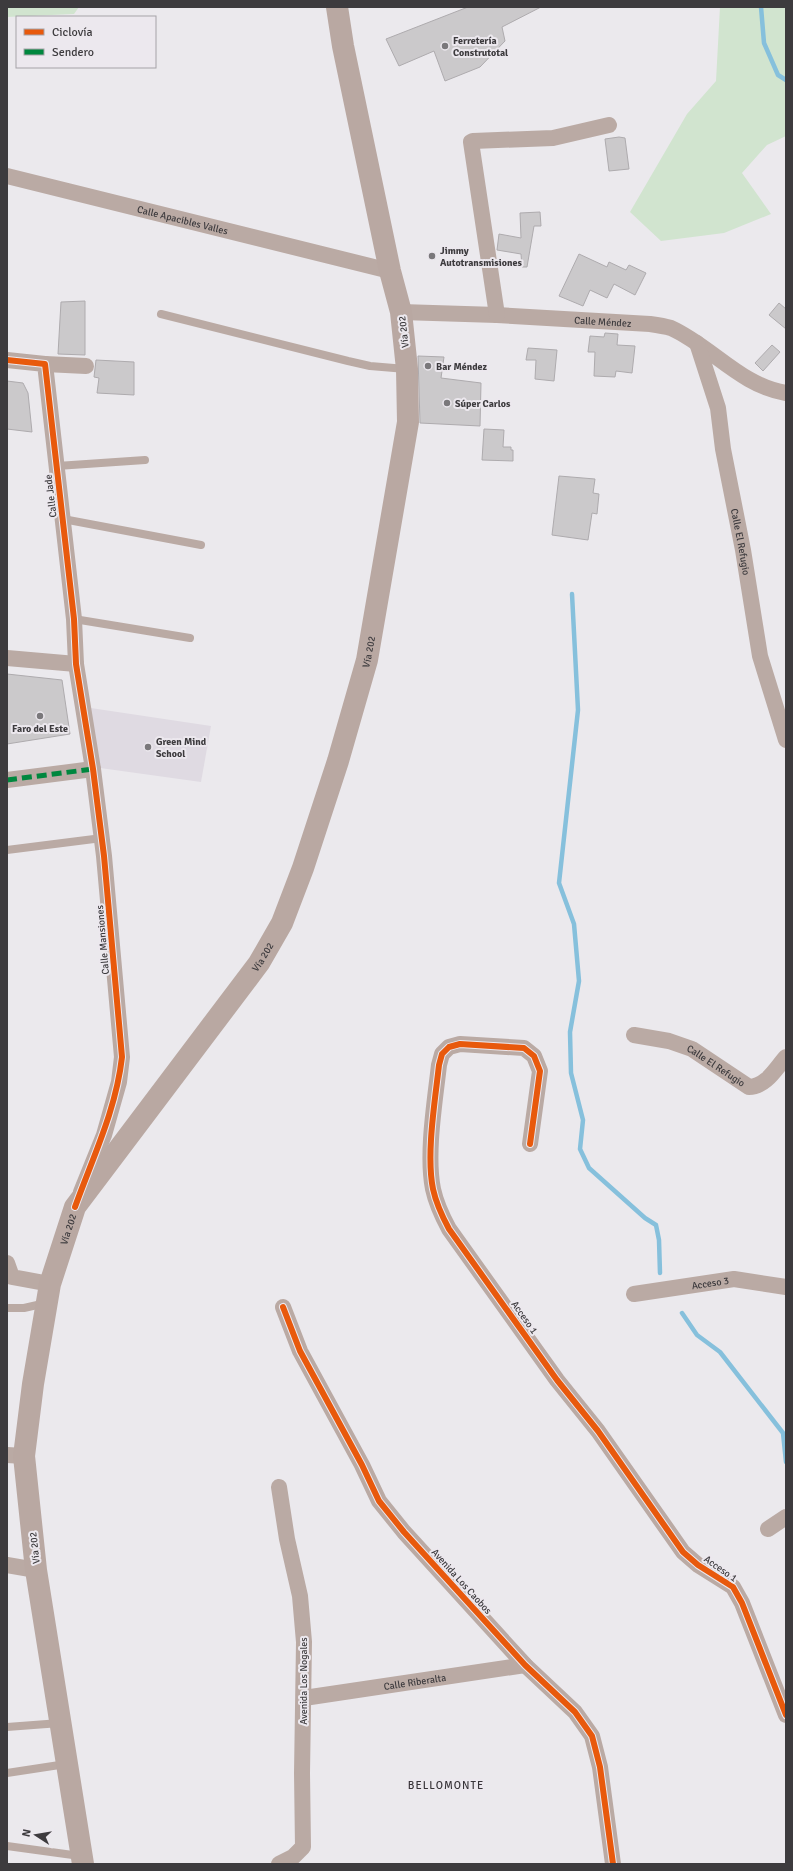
<svg xmlns="http://www.w3.org/2000/svg" width="793" height="1871" font-family="Signika,sans-serif">
<style>
.built{fill:#dfdae2}
.green{fill:#d1e4cf}
.lines{fill:none;stroke-linecap:round;stroke-linejoin:round}
.stream{stroke:#86c0dc;stroke-width:4.5}
.building{fill:#cbc9cb;stroke:#aeabae}
.service{stroke:#baaaa4;stroke-width:8}
.minor{stroke:#baaaa4;stroke-width:16}
.secondary{stroke:#b9a8a2;stroke-width:22}
.quiet{stroke:#00873e;stroke-width:5;stroke-dasharray:10 5;stroke-linecap:butt}
.cycleway-casing{stroke:#ece8ee;stroke-width:8}
.cycleway{stroke:#e8590c;stroke-width:6}
.poi-dot{fill:#7a787b;stroke:#ece8ee;stroke-width:1.5}
.labels{text-anchor:middle;stroke-width:4;stroke-linejoin:round;paint-order:stroke}
.poi-label{font-size:10px;font-weight:bold;fill:#3d3b3e;stroke:#ece8ee;text-anchor:start}
.street-label{font-size:10px;fill:#3d3b3e;stroke:#ece8ee}
.neighbourhood-label{font-size:11px;letter-spacing:1px;fill:#383439;stroke:#ece8ee}
</style>
<rect width="100%" height="100%" fill="#ebe9ed"/>
<path class="built" d="M84,707L211,726L201,782L93,767Z"/>
<path class="green" d="M7,7H79L74,14L7,17Z
M720,7H786V136L767,145L742,173L771,214L724,233L661,241L630,212L687,114L716,81Z"/>
<g class="lines">
<path class="stream" d="M761,7L764,43L778,75L786,80
M572,594L578,710L559,883L574,924L579,981L570,1032L571,1073L583,1120L580,1149L589,1168L645,1218L656,1225L659,1240L660,1273
M682,1313L697,1335L720,1352L783,1433L786,1462"/>
</g>
<path class="building" d="M468,7H541L502,27L505,41L480,67L445,81L434,51L399,66L386,39Z
M619,137L625,138L629,169L609,171L605,139Z
M540,212L541,226H534L527,267H522L521,254L497,250L499,234L521,238L520,213Z
M579,254L607,267L609,262L626,270L629,265L646,273L635,295L614,284L607,298L590,290L583,306L559,296Z
M85,301V355L58,354L61,302Z
M779,303L786,309V329L769,315Z
M605,333L618,334L617,345L635,346L632,373L616,371L615,377L594,376L595,352H588L590,336L604,337Z
M772,345L780,352L763,371L755,363Z
M528,348L557,350L554,381L535,379L536,360H526Z
M418,356L444,357L441,378L481,383L480,426L420,423Z
M96,360L134,362V395L97,393L99,378L94,377Z
M7,381L23,383L28,393L32,432L7,429Z
M484,429L504,430L503,447H511V450H513V461L482,460Z
M559,476L595,479L593,493L599,494L597,514L592,513L588,540L552,535Z
M7,674L62,680L70,734L7,744Z"/>
<g class="lines">
<path class="service" d="M161,314L348,361L370,366L406,369
M57,466L145,460
M63,519L201,545
M74,619L190,638
M7,850L102,838
M7,1308H24L46,1303
M7,1727L60,1723
M7,1773L66,1764
M7,1846L80,1856"/>
<g class="minor">
<path id="s1" d="M7,176L390,271"/>
<path id="s2" d="M401,312L497,315L650,324C657,325 664,326 671,328C711,346 741,386 786,393"/>
<path d="M497,315L471,142L473,141L553,138L609,125"/>
<path id="s3" d="M697,343L718,408L723,449L743,550L760,656L786,740"/>
<path d="M7,360L45,364L74,619L76,664L93,769L104,856L122,1057L119,1082L104,1135L81,1192"/>
<path d="M45,364L86,366"/>
<path d="M7,658L76,664"/>
<path d="M7,780L93,769"/>
<path id="s4" d="M634,1035L669,1041L692,1049L749,1087C766,1087 776,1068 786,1057"/>
<path d="M530,1144L540,1071L534,1056L524,1048L460,1044L449,1047L442,1054L439,1065C435,1101 426,1154 433,1189C436,1203 442,1216 449,1229L557,1380L598,1431L683,1552L698,1565L733,1587L742,1603L786,1715"/>
<path d="M7,1263L12,1277L50,1284"/>
<path id="s5" d="M634,1294L734,1279L786,1287"/>
<path d="M283,1307L300,1351L362,1465L379,1501L404,1532L525,1665L575,1712L592,1736L600,1767L613,1864"/>
<path d="M7,1455L24,1456"/>
<path d="M279,1487L287,1539L300,1596L304,1642L302,1773L303,1847L293,1857L279,1864"/>
<path d="M768,1529L786,1517"/>
<path d="M7,1565L36,1570"/>
<path id="s6" d="M304,1698L525,1665"/>
</g>
<path class="secondary" id="s7" d="M83,1864L36,1570L24,1456L33,1384L50,1284L75,1207L259,963L282,923L303,868L338,761L367,660L408,422L407,369L401,312L390,271L343,46L337,7"/>
<path class="quiet" d="M7,780L93,769"/>
<defs>
<path id="cycleway" d="M7,360L45,364L74,619L76,664L93,769L104,856L122,1057C116,1110 93,1157 75,1207
M530,1144L540,1071L534,1056L524,1048L460,1044L449,1047L442,1054L439,1065C435,1101 426,1154 433,1189C436,1203 442,1216 449,1229L557,1380L598,1431L683,1552L698,1565L733,1587L742,1603L786,1715
M283,1307L300,1351L362,1465L379,1501L404,1532L525,1665L575,1712L592,1736L600,1767L613,1864"/>
</defs>
<use href="#cycleway" class="cycleway-casing"/>
<use href="#cycleway" class="cycleway"/>
</g>
<g class="poi-dot">
<circle cx="445" cy="46" r="4"/>
<circle cx="432" cy="256" r="4"/>
<circle cx="428" cy="366" r="4"/>
<circle cx="447" cy="403" r="4"/>
<circle cx="40" cy="716" r="4"/>
<circle cx="148" cy="747" r="4"/>
</g>
<g class="labels">
<g class="poi-label">
<text x="453" y="44">Ferretería<tspan x="453" dy="12">Construtotal</tspan></text>
<text x="440" y="254">Jimmy<tspan x="440" dy="12">Autotransmisiones</tspan></text>
<text x="436" y="370">Bar Méndez</text>
<text x="455" y="407">Súper Carlos</text>
<text x="40" y="732" text-anchor="middle">Faro del Este</text>
<text x="156" y="745">Green Mind<tspan x="156" dy="12">School</tspan></text>
</g>
<g class="street-label">
<text dy="4" stroke="none"><textPath href="#s1" startOffset="181">Calle Apacibles Valles</textPath></text>
<text dy="4" stroke="none"><textPath href="#s2" startOffset="202">Calle Méndez</textPath></text>
<text transform="translate(403 332) rotate(-96)" y="4">Vía 202</text>
<text transform="translate(50 496) rotate(-97)" y="4">Calle Jade</text>
<text dy="4" stroke="none"><textPath href="#s3" startOffset="204">Calle El Refugio</textPath></text>
<text dy="4" stroke="none"><textPath href="#s7" startOffset="1304">Vía 202</textPath></text>
<text transform="translate(102 940) rotate(-95)" y="4">Calle Mansiones</text>
<text dy="4" stroke="none"><textPath href="#s7" startOffset="980">Vía 202</textPath></text>
<text dy="4" stroke="none"><textPath href="#s4" startOffset="89">Calle El Refugio</textPath></text>
<text dy="4" stroke="none"><textPath href="#s7" startOffset="644">Vía 202</textPath></text>
<text dy="4" stroke="none"><textPath href="#s5" startOffset="77">Acceso 3</textPath></text>
<text transform="translate(525 1317) rotate(55)" y="4">Acceso 1</text>
<text transform="translate(34 1548) rotate(-96)" y="4">Vía 202</text>
<text transform="translate(721 1568) rotate(35)" y="4">Acceso 1</text>
<text transform="translate(462 1581) rotate(48)" y="4">Avenida Los Caobos</text>
<text transform="translate(303 1681) rotate(-90)" y="4">Avenida Los Nogales</text>
<text dy="4" stroke="none"><textPath href="#s6" startOffset="112">Calle Riberalta</textPath></text>
</g>
<g class="neighbourhood-label">
<text x="446" y="1789">BELLOMONTE</text>
</g>
</g>
<rect width="793" height="1871" fill="none" stroke="#3d3b3e" stroke-width="16"/>
<rect x="16" y="16" width="140" height="52" fill="#ece8ee" stroke="#a6a3a8"/>
<rect x="24" y="29" width="20" height="6" fill="#e8590c" stroke="#a6a3a8"/>
<text x="52" y="36" font-size="12" fill="#3d3b3e">Ciclovía</text>
<rect x="24" y="49" width="20" height="6" fill="#00873e" stroke="#a6a3a8"/>
<text x="52" y="56" font-size="12" fill="#3d3b3e">Sendero</text>
<g transform="translate(36 1835) rotate(282)" stroke="#ece8ee" stroke-width="3" paint-order="stroke">
<path d="M0-3L7 15L0 10L-7 15Z" fill="#3d3b3e"/>
<text y="-6" font-size="11" font-weight="bold" text-anchor="middle" fill="#3d3b3e">N</text>
</g>
</svg>
